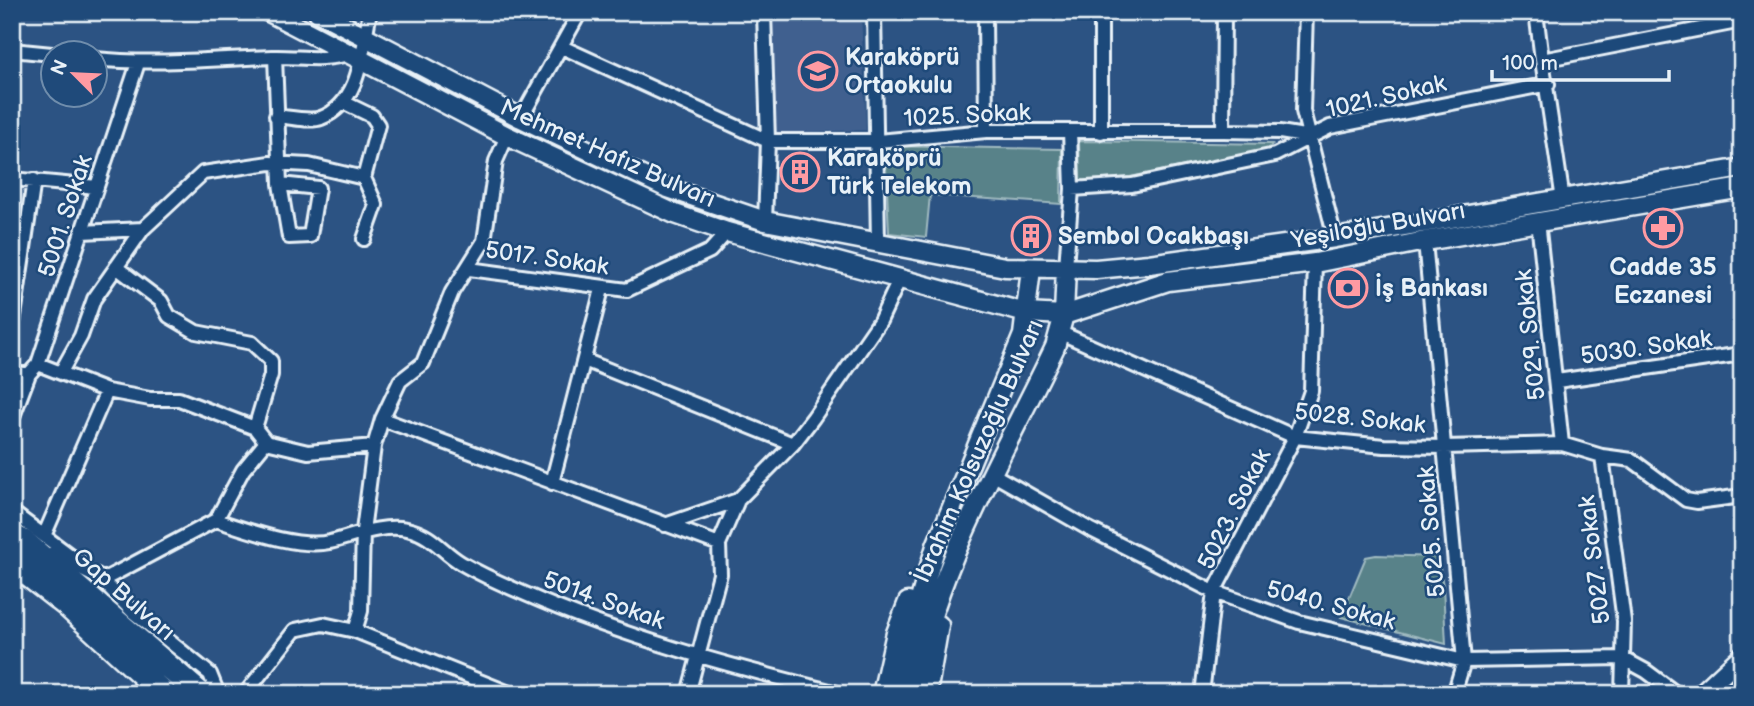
<svg xmlns="http://www.w3.org/2000/svg" width="1754" height="706" font-family="'Balsamiq Sans',sans-serif">
<style>
.built{fill:#3f608f}
.green{fill:#598289;stroke:#a0bac0;stroke-width:2}
.lines{fill:none;stroke-linecap:round;stroke-linejoin:round}
.street-casing{stroke:#e8f1f8;stroke-width:18}
.secondary-casing{stroke:#e8f1f8;stroke-width:23}
.highway-casing{stroke:#e8f1f8;stroke-width:28}
.street{stroke:#1f4a7a;stroke-width:12}
.secondary{stroke:#1f4a7a;stroke-width:18}
.highway{stroke:#1f4a7a;stroke-width:23}
.labels{text-anchor:middle;stroke-width:5;stroke-linejoin:round;paint-order:stroke}
.poi-label{font-size:24px;font-weight:bold;fill:#e8f1f8;stroke:#1f4a7a;text-anchor:start}
.street-label{font-size:24px;fill:#e8f1f8;stroke:#1f4a7a}
</style>
<rect width="100%" height="100%" fill="#2c5383"/>
<filter id="ink" filterUnits="userSpaceOnUse"><feTurbulence type="fractalNoise" baseFrequency=".0143" numOctaves="2"/><feDisplacementMap in="SourceGraphic" scale="14" xChannelSelector="R" yChannelSelector="G"/><feConvolveMatrix kernelMatrix="1 2 1 2 8 2 1 2 1" color-interpolation-filters="sRGB"/></filter>
<g filter="url(#ink)">
<path class="built" d="M770,12H861L866,130L776,133Z"/>
<path class="green" d="M1079,141L1272,144L1269,149L1130,177L1080,181Z
M885,146L1062,149L1061,204L930,195L926,237L889,233Z
M1376,555L1438,557L1443,586L1446,644L1341,617L1366,557Z"/>
<g class="lines">
<defs>
<path id="street" d="M764,12L768,141L765,221
M874,12L878,243
M985,12L986,131
M1101,12V132
M1306,12L1303,111L1335,238
M1536,12L1542,60
M562,47L768,141H878L986,131H1223L1280,132L1310,137
M12,50L52,54
M275,57L280,184L289,237L310,236L318,188L280,184
M94,59C155,65 212,59 272,57C299,56 321,62 347,54
M343,102L372,116L378,125L364,178L376,205L364,239
M276,116C288,117 310,122 321,118C362,102 362,48 370,12
M521,118L580,12
M1223,131L1224,12
M12,179L97,187
M1072,189L1132,185L1275,155L1330,127L1548,84
M1563,200L1542,60L1742,21
M1538,221L1562,444
M82,232L143,229
M1425,241L1464,661L1454,694
M116,267L161,301L169,316L196,332L252,343L271,361V375L255,428L266,442
M1066,267L1072,189L1070,131
M469,269L627,290L710,251L727,232
M12,330L34,180
M1059,332L1295,437L1384,446L1445,447L1562,444L1602,456L1632,460L1686,500L1697,502L1742,496
M584,360L793,444
M38,364L107,391L150,399H179L255,428
M61,372L81,336L94,299L143,229L203,173L270,163L309,165L364,178
M12,374H29
M1557,381L1742,354
M12,419L29,374L38,364L138,63
M382,419L719,544
M1602,456L1624,621L1622,694
M994,475L1089,529L1214,592L1299,622L1464,661L1622,658L1646,671L1677,694
M552,483L602,289
M12,512L79,562
M216,520C247,530 297,549 330,542C355,536 380,524 407,529C433,535 441,551 461,563C480,574 502,584 523,593C625,638 734,667 842,694
M665,525L738,500
M44,536L107,391
M50,554L103,580L216,520L243,470L266,442L308,452L374,446L382,419L400,381L423,363L452,292L484,241L496,161L507,136
M97,575L133,612L210,674L218,694
M355,631L361,611L363,531L374,446
M245,694L295,630L323,624L355,631L512,694
M688,694L720,574L719,544L738,500L793,444L813,418L880,321L900,278
M1202,694L1214,592L1295,437L1311,391L1315,263"/>
<path id="secondary" d="M269,12L507,136L675,214L727,232L1026,313L1064,315L1168,281L1315,263L1425,241L1742,188
M318,12L521,118L665,187L765,221L1005,267L1096,269L1149,264L1335,238L1742,168
M882,694L896,633L908,602
M897,694L904,652L936,546L1023,335L1031,269
M913,694C932,573 1003,456 1055,347L1064,315L1066,267
M927,694L939,625
M1701,694L1742,656"/>
<path id="highway" d="M12,536L24,542L200,694
M12,562L67,605L164,694"/>
</defs>
<use href="#street" class="street-casing"/>
<use href="#secondary" class="secondary-casing"/>
<use href="#highway" class="highway-casing"/>
<use href="#street" class="street"/>
<use href="#secondary" class="secondary"/>
<use href="#highway" class="highway"/>
</g>
</g>
<defs>
<symbol id="school-ring" viewBox="-11 -11 22 22"><circle r="9.5" fill="#1f4a7a" stroke="#ff9aa2" stroke-width="1.5"/><path d="M0-5L7-2L0 1L-7-2ZM-4 1L0 2.5L4 1V4Q0 6-4 4Z" fill="#ff9aa2"/></symbol>
<symbol id="building-ring" viewBox="-11 -11 22 22"><circle r="9.5" fill="#1f4a7a" stroke="#ff9aa2" stroke-width="1.5"/><path d="M-4-6H4V6H1V3H-1V6H-4ZM-2.5-4.3h1.7v1.8h-1.7ZM.8-4.3h1.7v1.8H.8ZM-2.5-1h1.7V.8h-1.7ZM.8-1h1.7V.8H.8Z" fill="#ff9aa2"/></symbol>
<symbol id="pharmacy-ring" viewBox="-11 -11 22 22"><circle r="9.5" fill="#1f4a7a" stroke="#ff9aa2" stroke-width="1.5"/><path d="M-2-6h4v4h4v4h-4v4h-4v-4h-4v-4h4Z" fill="#ff9aa2"/></symbol>
<symbol id="bank-ring" viewBox="-11 -11 22 22"><circle r="9.5" fill="#1f4a7a" stroke="#ff9aa2" stroke-width="1.5"/><path d="M-6-4H6V4H-6ZM0-2.3a2.3 2.3 0 1 0 0 4.6a2.3 2.3 0 1 0 0-4.6Z" fill="#ff9aa2"/></symbol>
</defs>
<g fill-rule="evenodd">
<use href="#school-ring" x="796" y="49" width="44" height="44"/>
<use href="#building-ring" x="778" y="150" width="44" height="44"/>
<use href="#pharmacy-ring" x="1641" y="206" width="44" height="44"/>
<use href="#building-ring" x="1009" y="214" width="44" height="44"/>
<use href="#bank-ring" x="1326" y="266" width="44" height="44"/>
</g>
<g class="labels">
<g class="poi-label">
<text x="845" y="65">Karaköprü<tspan x="845" dy="28">Ortaokulu</tspan></text>
<text x="827" y="166">Karaköprü<tspan x="827" dy="28">Türk Telekom</tspan></text>
<text x="1058" y="244">Sembol Ocakbaşı</text>
<text x="1663" y="275" text-anchor="middle">Cadde 35<tspan x="1663" dy="28">Eczanesi</tspan></text>
<text x="1375" y="296">İş Bankası</text>
</g>
<g class="street-label">
<text transform="translate(1386 96) rotate(-13)" y="8">1021. Sokak</text>
<text transform="translate(967 115) rotate(-3)" y="8">1025. Sokak</text>
<text transform="translate(608 153) rotate(24)" y="8">Mehmet Hafız Bulvarı</text>
<text transform="translate(65 216) rotate(-72)" y="8">5001. Sokak</text>
<text transform="translate(1378 225) rotate(-10)" y="8">Yeşiloğlu Bulvarı</text>
<text transform="translate(547 258) rotate(8)" y="8">5017. Sokak</text>
<text transform="translate(1530 335) rotate(-96)" y="8">5029. Sokak</text>
<text transform="translate(1646 347) rotate(-8)" y="8">5030. Sokak</text>
<text transform="translate(1360 418) rotate(6)" y="8">5028. Sokak</text>
<text transform="translate(978 451) rotate(-66)" y="8">İbrahim Kolsuzoğlu Bulvarı</text>
<text transform="translate(1234 509) rotate(-63)" y="8">5023. Sokak</text>
<text transform="translate(1431 532) rotate(-95)" y="8">5025. Sokak</text>
<text transform="translate(1594 560) rotate(-97)" y="8">5027. Sokak</text>
<text transform="translate(124 594) rotate(41)" y="8">Gap Bulvarı</text>
<text transform="translate(604 600) rotate(20)" y="8">5014. Sokak</text>
<text transform="translate(1331 605) rotate(15)" y="8">5040. Sokak</text>
</g>
</g>
<rect width="1754" height="706" fill="none" stroke="#1f4a7a" stroke-width="42"/>
<rect x="21" y="21" width="1712" height="664" fill="none" stroke="#e8f1f8" stroke-width="2.5" filter="url(#ink)"/>
<g transform="translate(74 74) rotate(294)"><circle r="33" fill="#1f4a7a" stroke="#6f8dac" stroke-width="2"/>
<path d="M0-5L12 26L0 18L-12 26Z" fill="#ff9aa2"/>
<text y="-10" font-size="19" font-weight="bold" text-anchor="middle" fill="#e8f1f8">N</text>
</g>
<path d="M1492 70v10h177v-10" fill="none" stroke="#e8f1f8" stroke-width="3.5"/>
<text x="1502" y="70" font-size="21" fill="#e8f1f8" stroke="#1f4a7a" stroke-width="5" paint-order="stroke">100 m</text>
</svg>
